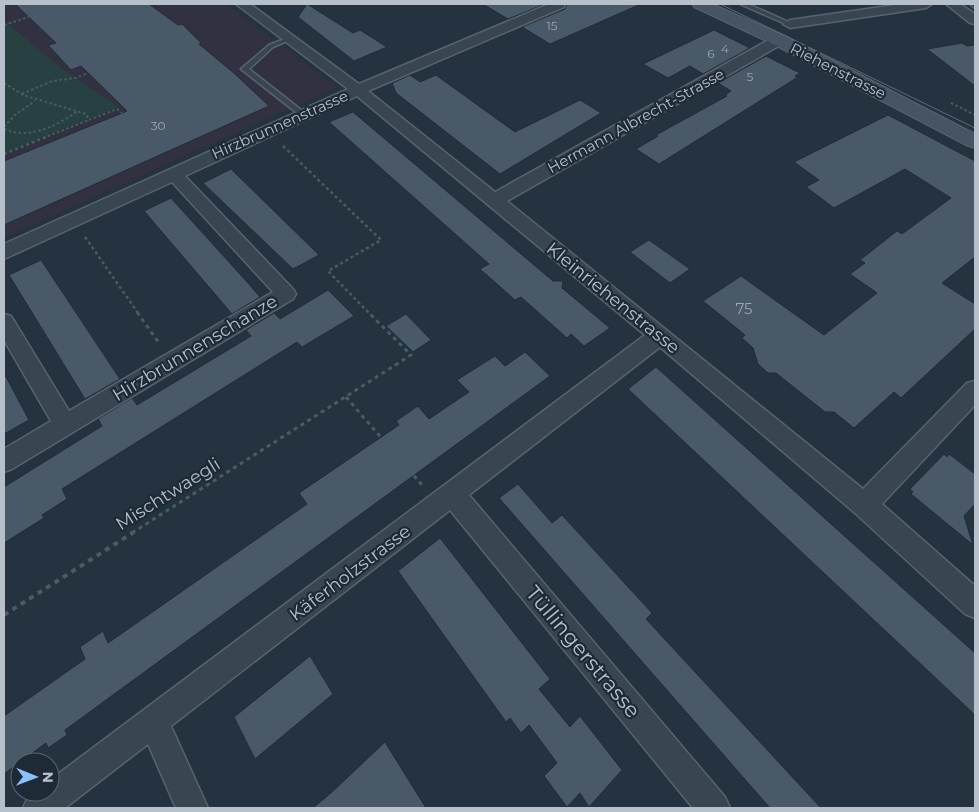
<svg xmlns="http://www.w3.org/2000/svg" width="979" height="812" font-family="Montserrat,sans-serif">
<style>
.medical{fill:#323141}
.green{fill:#274142}
.building{fill:#495967;stroke:#202c38}
.lines{fill:none;stroke-linecap:round;stroke-linejoin:round}
.service-casing{stroke:#57636e;stroke-width:3}
.minor-casing{stroke:#57636e;stroke-width:3}
.secondary-casing{stroke:#57636e;stroke-width:2}
.path-far3{stroke:#455e5e;stroke-width:2;stroke-dasharray:2.5 2.5;stroke-linecap:butt}
.path-far2{stroke:#455e5e;stroke-width:2.5;stroke-dasharray:3 3;stroke-linecap:butt}
.path-far1{stroke:#455e5e;stroke-width:3;stroke-dasharray:4 4;stroke-linecap:butt}
.path{stroke:#455e5e;stroke-width:4;stroke-dasharray:5 5;stroke-linecap:butt}
.service{fill:#394551;fill-rule:evenodd}
.minor{fill:#394551;fill-rule:evenodd}
.secondary{fill:#475464;fill-rule:evenodd}
.tram{stroke:#5b6978;stroke-width:1}
.labels{text-anchor:middle;stroke-width:4.5;stroke-linejoin:round;paint-order:stroke}
.far-number-label{font-size:12px;fill:#9ba6b2}
.far-street-label{font-size:15px;fill:#b6c0cb;stroke:#1e2a36}
.number-label{font-size:15px;fill:#9ba6b2}
.street-label{font-size:18px;fill:#b6c0cb;stroke:#1e2a36}
.near-street-label{font-size:21px;fill:#b6c0cb;stroke:#1e2a36}
</style>
<rect width="100%" height="100%" fill="#253341"/>
<path class="medical" d="M4,4H226L337,87L4,238Z"/>
<path class="green" d="M4,21L61,68L118,107L4,153Z"/>
<path class="building" d="M15,4H149L178,25L182,24L201,43L199,44L235,74L269,106L4,225V161L127,111L81,66L71,70L48,45L56,43Z
M307,4L353,33L360,30L387,47L354,61L298,17Z
M483,4H545L508,19Z
M567,4H641L550,44L522,27L565,9Z
M714,30L750,48L703,74L690,66L668,78L643,64Z
M962,43L967,46L975,45V86L927,49Z
M766,56L800,73L795,76L798,77L659,164L636,149L658,136L656,135L727,96L725,95L731,91L718,83Z
M410,75L420,82L436,75L515,132L580,100L601,113L500,174L396,93L392,83Z
M353,112L553,281H563L562,288L610,328L584,346L571,334L567,338L521,297L515,300L480,269L489,264L329,122Z
M888,115L975,161V257L942,283L975,304V329L901,398L894,392L854,428L834,412H825L776,373H768L758,364L753,348L742,338L745,335L703,301L741,276L824,335L877,293L850,274L865,263L860,260L897,231L902,234L951,198L905,169L834,208L806,187L819,180L794,162Z
M231,169L273,210L319,255L293,269L203,183Z
M171,198L248,283L260,297L232,314L144,211Z
M649,240L690,269L670,283L630,252Z
M41,260L120,379L85,399L9,275Z
M328,290L354,316L302,347L297,342L62,489L67,499L42,515L44,518L4,543V487L102,426L98,419L132,398L137,405L251,336L246,330L274,313L280,319Z
M406,314L431,340L413,352L386,326Z
M525,352L550,376L65,730L67,735L48,748L46,743L4,774V716L85,659L80,647L103,631L108,643L307,504L299,493L399,425L396,421L418,406L429,419L469,392L457,380L495,356L505,366Z
M656,367L975,653V715L628,389Z
M4,373L29,420L4,434Z
M944,454L947,457L949,454L975,474V504L964,516L973,545L911,494L913,492L910,489Z
M518,484L552,523L562,515L652,613L646,619L821,808H770L499,498Z
M440,538L550,679L539,689L570,727L580,716L622,770L589,807L580,793L567,807L544,776L557,763L529,725L521,733L510,718L506,722L398,571Z
M310,656L333,694L255,759L234,717Z
M385,742L426,808H313L332,792Z"/>
<g class="lines">
<defs>
<path id="service" d="M740,4H748L793,24L788,25Z
M970,4H975V8Z
M287,38L292,39L273,47L249,69L305,113L306,115L302,117L241,69L269,45Z"/>
<path id="minor" d="M236,4H250L359,84L549,4H565L564,7L368,91L495,192L774,37H784L786,40L784,43L507,201L863,489L967,383L975,381V405L882,504L975,586V618L965,614L855,513L660,347L469,495L725,797L730,808H693L450,510L171,726L208,808H176L148,744L65,808H23C29,793 34,792 50,792V780L645,335L357,96L185,176L293,289L296,294L293,299L12,469L4,472V449L51,421L4,340V314L11,316L69,411L273,292L172,182L4,259V244L348,89Z
M902,4H932L926,8L790,28L783,24L790,20Z
M946,4H960L975,14V24L970,23Z"/>
<path id="secondary" d="M692,4H712L785,36L975,134V148L968,146L773,44L694,7Z"/>
</defs>
<use href="#service" class="service-casing"/>
<use href="#minor" class="minor-casing"/>
<use href="#secondary" class="secondary-casing"/>
<path class="path-far3" d="M4,25L29,17
M4,83L23,95L86,114L89,120L117,109L122,113
M22,94L52,81L76,78L87,73
M951,103L975,115
M4,127L15,115L35,101
M4,129C30,140 56,126 78,111
M43,138L89,120"/>
<path class="path-far2" d="M283,146L381,240L328,271L369,313
M4,154L46,137
M85,237L138,313"/>
<path class="path-far1" d="M137,312L159,343
M346,397L422,485
M132,533L411,355L368,312"/>
<path class="path" d="M4,615L134,532"/>
<use href="#service" class="service"/>
<use href="#minor" class="minor"/>
<use href="#secondary" class="secondary"/>
<path class="tram" d="M720,4L975,128"/>
</g>
<g class="labels">
<g class="far-number-label">
<text x="552" y="30">15</text>
<text x="725" y="53">4</text>
<text x="711" y="58">6</text>
<text x="750" y="81">5</text>
<text x="158" y="130">30</text>
</g>
<g class="far-street-label">
<text transform="translate(838 71) rotate(27)" y="5">Riehenstrasse</text>
<text transform="translate(636 121) rotate(-29)" y="5">Hermann Albrecht-Strasse</text>
<text transform="translate(280 125) rotate(-24)" y="5">Hirzbrunnenstrasse</text>
</g>
<g class="number-label">
<text x="744" y="314">75</text>
</g>
<g class="street-label">
<text transform="translate(613 298) rotate(39)" y="6">Kleinriehenstrasse</text>
<text transform="translate(195 348) rotate(-31)" y="6">Hirzbrunnenschanze</text>
<text transform="translate(168 494) rotate(-32)" y="6">Mischtwaegli</text>
<text transform="translate(350 573) rotate(-37)" y="6">Käferholzstrasse</text>
</g>
<g class="near-street-label">
<text transform="translate(583 652) rotate(50)" y="7">Tüllingerstrasse</text>
</g>
</g>
<rect width="979" height="812" fill="none" stroke="#b6c0cb" stroke-width="10"/>
<g transform="translate(35 777) rotate(91)"><circle r="24" fill="#1e2a36" stroke="#5b6672"/>
<path d="M0-4L9 19L0 12L-9 19Z" fill="#8bc0fb"/>
<text y="-8" font-size="14" font-weight="bold" text-anchor="middle" fill="#b6c0cb">N</text>
</g>
</svg>
